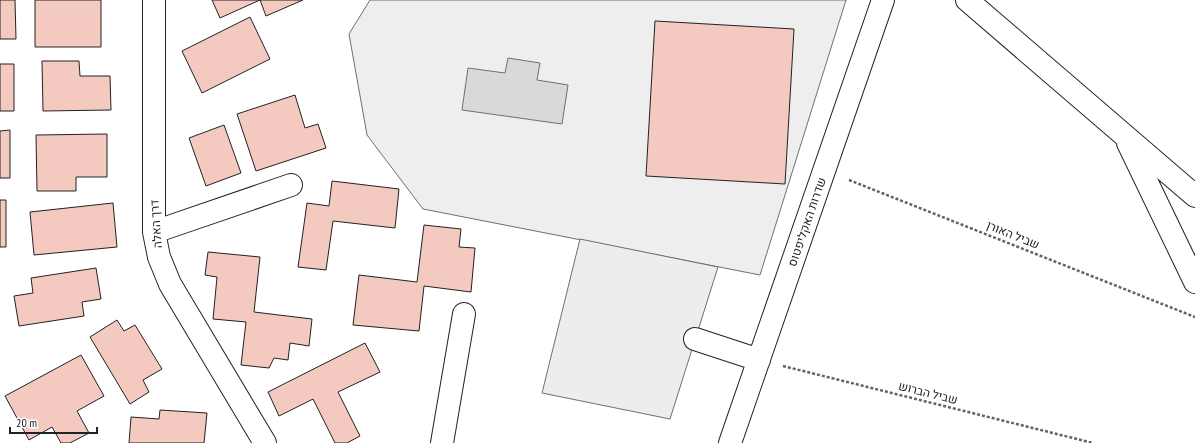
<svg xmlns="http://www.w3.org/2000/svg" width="1195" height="443" font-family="'PT Sans Narrow',Heebo,sans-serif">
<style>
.green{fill:#eee;stroke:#6f6f6f}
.parking{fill:#ededed;stroke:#6f6f6f}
.water{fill:#d9d9d9;stroke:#6f6f6f}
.building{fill:#f3c9c0;stroke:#222}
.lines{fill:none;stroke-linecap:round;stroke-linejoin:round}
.minor-casing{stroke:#222;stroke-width:24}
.path{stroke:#646464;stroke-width:2.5;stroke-dasharray:3 2;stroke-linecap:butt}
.minor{stroke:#fff;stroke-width:22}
.labels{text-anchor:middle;stroke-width:3;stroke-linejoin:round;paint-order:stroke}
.street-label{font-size:12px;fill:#222;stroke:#fff}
</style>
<rect width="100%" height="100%" fill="#fff"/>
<path class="green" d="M370,0H846L760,275L423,209L367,135L349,34Z"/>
<path class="parking" d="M580,239L718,267L670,419L542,393Z"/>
<path class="water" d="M508,58L540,63L537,80L568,85L562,124L462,110L468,68L505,73Z"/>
<path class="building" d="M0,0H15L16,39H0Z
M35,0H101V47H35Z
M212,0H303L266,16L260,0L220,18Z
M250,17L270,59L202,93L182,51Z
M655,21L794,29L785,184L646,176Z
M42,61H79L80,76H110L111,110L43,111Z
M0,64H14V111H0Z
M295,95L305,128L318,124L326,148L256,171L237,114Z
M224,125L241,173L206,186L189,138Z
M10,130V178H0V131Z
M107,134V177H76V191H37L36,135Z
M332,181L399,189L395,228L333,221L326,270L298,267L307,203L329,206Z
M0,200H6V247H0Z
M113,203L117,247L34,255L30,212Z
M424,225L461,229L459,247L475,248L471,292L424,286L419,331L353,325L359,275L417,282Z
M208,252L260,257L254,312L312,319L309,346L290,343L288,360L274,358L269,368L241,365L246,322L213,319L217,277L205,275Z
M96,268L101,299L82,302L84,316L19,326L14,296L33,293L31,278Z
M117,320L124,331L135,325L162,369L143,380L149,392L130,404L90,337Z
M365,343L380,372L338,392L360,436L347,443H335L313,399L279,416L268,392Z
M81,355L104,396L77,411L89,433L70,443H61L52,427L29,440L5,396Z
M160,410L207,413L204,443H129L131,417L159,419Z"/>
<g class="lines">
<defs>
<path id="minor" d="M154,0V232L159,257L170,284L265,443
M967,0L1195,196
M1128,143L1195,282
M154,232L291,185
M695,339L759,360
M442,443L464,314
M730,443L883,0"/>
</defs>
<use href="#minor" class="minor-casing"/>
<path class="path" d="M849,180L1195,317
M783,366L1093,443"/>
<use href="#minor" class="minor"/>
</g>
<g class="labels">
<g class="street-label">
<text transform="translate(807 222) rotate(-71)" y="4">שדרות האקליפטוס</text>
<text transform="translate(156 224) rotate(-94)" y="4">דרך האלה</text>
<text transform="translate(1013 235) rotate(22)" y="4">שביל האורן</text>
<text transform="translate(928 393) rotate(14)" y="4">שביל הברוש</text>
</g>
</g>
<path d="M10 427v6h87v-6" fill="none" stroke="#222222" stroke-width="2"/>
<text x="16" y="427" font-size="12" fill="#222222" stroke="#ffffff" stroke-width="3" paint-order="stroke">20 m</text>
</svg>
